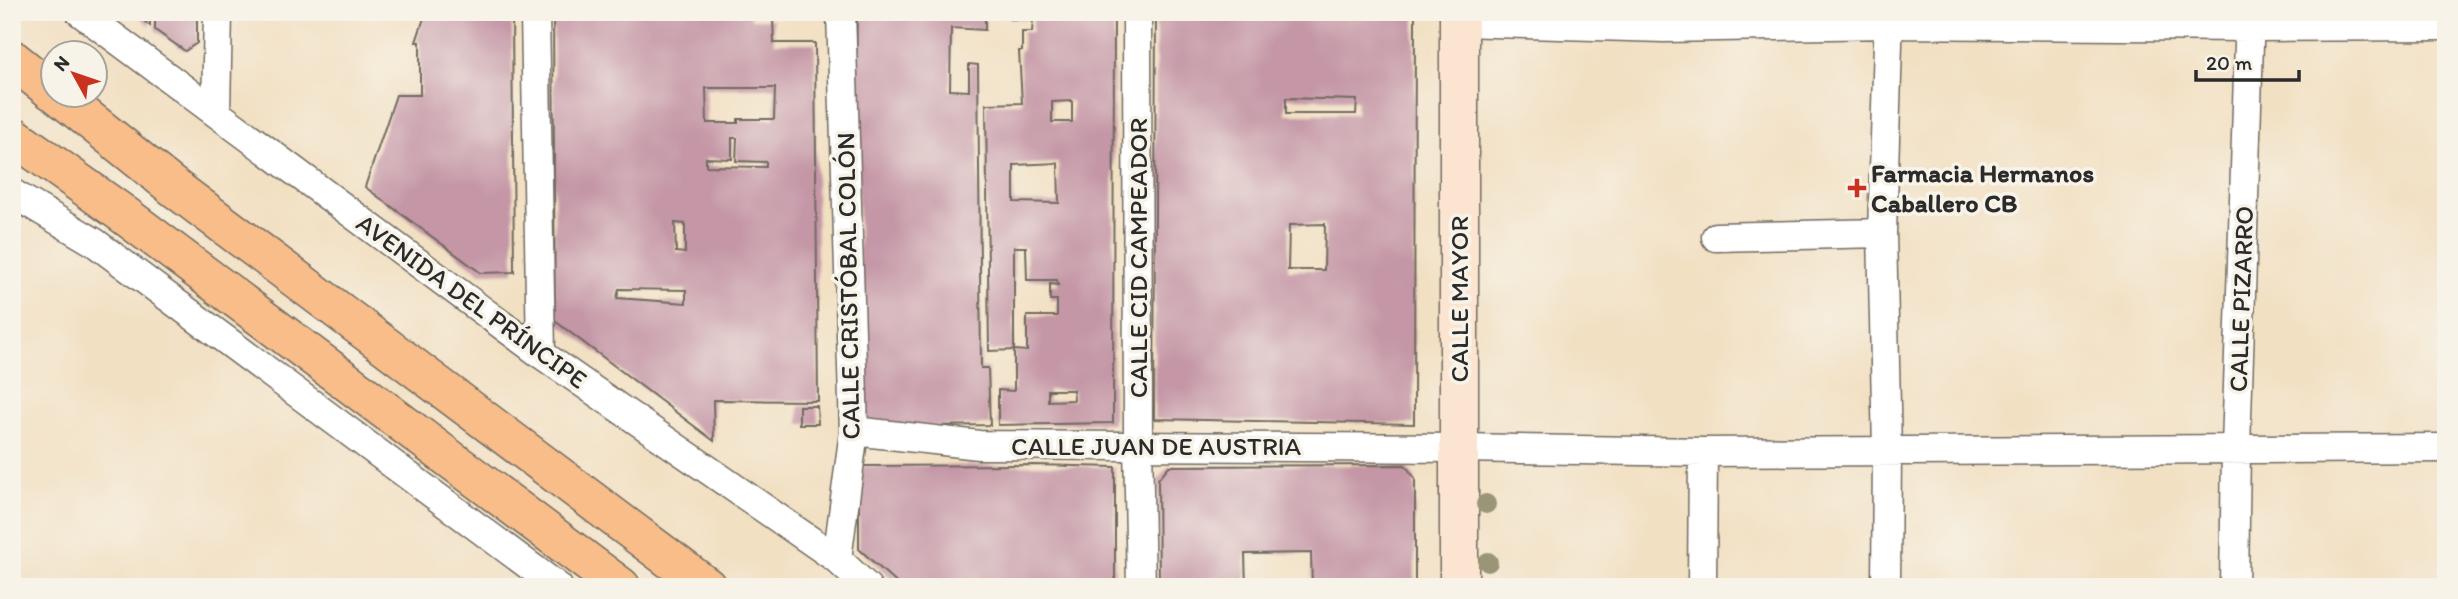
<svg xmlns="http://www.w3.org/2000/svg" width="2458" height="599" font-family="Itim,sans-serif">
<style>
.building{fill:#c496a6;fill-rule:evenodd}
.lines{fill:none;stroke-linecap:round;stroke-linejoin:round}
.street-casing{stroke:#716a60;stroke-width:31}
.secondary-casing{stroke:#716a60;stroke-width:41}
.primary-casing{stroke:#716a60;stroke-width:41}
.street{stroke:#fff;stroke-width:28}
.secondary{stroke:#fce5d0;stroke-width:38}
.primary{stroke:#f8bd89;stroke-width:38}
.tree{fill:#9b9578}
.poi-dot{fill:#c8321e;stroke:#f7f3e8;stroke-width:2.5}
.labels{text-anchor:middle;stroke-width:7;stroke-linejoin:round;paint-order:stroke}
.poi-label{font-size:26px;font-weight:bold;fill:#2b2b2b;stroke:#f7f3e8;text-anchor:start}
.street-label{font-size:26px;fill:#2b2b2b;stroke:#f7f3e8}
</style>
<rect width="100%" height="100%" fill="#f7f3e8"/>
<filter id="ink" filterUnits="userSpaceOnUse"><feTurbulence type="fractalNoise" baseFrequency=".0143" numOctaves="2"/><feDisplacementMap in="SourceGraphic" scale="14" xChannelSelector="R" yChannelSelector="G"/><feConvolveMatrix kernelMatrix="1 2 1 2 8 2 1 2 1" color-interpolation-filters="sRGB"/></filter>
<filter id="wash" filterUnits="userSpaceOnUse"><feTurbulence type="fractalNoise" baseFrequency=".00686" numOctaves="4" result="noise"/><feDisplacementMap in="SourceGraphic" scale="28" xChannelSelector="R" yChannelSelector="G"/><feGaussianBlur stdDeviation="1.57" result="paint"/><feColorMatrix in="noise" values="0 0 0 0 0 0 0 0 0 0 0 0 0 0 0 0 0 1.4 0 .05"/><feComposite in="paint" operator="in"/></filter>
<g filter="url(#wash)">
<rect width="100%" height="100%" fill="#f2e0c3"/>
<g id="blocks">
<path class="building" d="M133,12H150V26Z
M155,12H197V43L185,51L155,30Z
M426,12H512L514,272L481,273L365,187L396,95H420V42H416Z
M553,12H751V19H773L774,43H815L818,401L713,400L714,441L555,321ZM706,88H775L774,119H738V123H707ZM732,138H737L736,161L766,162V167L706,166V158L732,159ZM675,223L685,224V253L676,252ZM619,289L686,290V303L617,298Z
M857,12H985V30L951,28L950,90L969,91V64L978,65L981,368H988L990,425L870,427L862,418L856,89Z
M1010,12H1114L1113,423L998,425V390L1014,391V350L989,351L986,104L1022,103L1019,51H1022V32H1032L1033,19H1010ZM1072,101V122H1052V102ZM1058,163L1059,203L1014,202V165ZM1014,247H1026L1027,280H1057L1058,285L1050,284V300H1057V316H1027V351L1014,350ZM1048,390H1073L1074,400L1048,401Z
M1156,12H1415L1414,424L1154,419ZM1286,98L1357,100L1356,114H1286ZM1325,224L1324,270H1288L1289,225Z
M799,406H817L818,424H799Z
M1035,465L1115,467V587H901L859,549V471L864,466Z
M1405,465L1415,478V587H1312L1311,553L1245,554L1246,587H1159L1158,479L1169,466Z"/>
</g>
</g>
<g filter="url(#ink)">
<use href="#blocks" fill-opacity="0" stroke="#716a60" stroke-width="2"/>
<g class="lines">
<defs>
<path id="street" d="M80,12L541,354L837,559L867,587
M535,12L541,354
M1137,12L1138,445L1141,587
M1459,22L1664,28L1888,24L2250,27L2446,26
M216,111L218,12
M12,193L94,242L558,587
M1716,237L1882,233
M854,431L979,445L1459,448L1703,452L2446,448
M837,559L854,431L841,12
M1702,587L1703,452
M1886,587L1887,450L1882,233L1889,12
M2234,587L2236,448L2250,12"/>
<path id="secondary" d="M1459,12V587"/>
<path id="primary" d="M12,59L52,91
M57,94L172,186L707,587
M12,135L123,214L621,587"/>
</defs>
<use href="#street" class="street-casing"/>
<use href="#secondary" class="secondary-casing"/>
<use href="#primary" class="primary-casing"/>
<use href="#street" class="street"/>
<use href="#secondary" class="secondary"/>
<use href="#primary" class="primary"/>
</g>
<g class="tree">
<circle cx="1486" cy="504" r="10"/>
<circle cx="1488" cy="562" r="10"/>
</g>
</g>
<path class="poi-dot" d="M1853.5 177.5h7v7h7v7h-7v7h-7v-7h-7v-7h7z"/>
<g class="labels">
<g class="poi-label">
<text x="1871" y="182">Farmacia Hermanos<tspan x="1871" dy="30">Caballero CB</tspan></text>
</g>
<g class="street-label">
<text transform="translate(1138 258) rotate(-90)" y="9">CALLE CID CAMPEADOR</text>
<text transform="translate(848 286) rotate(-91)" y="9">CALLE CRISTÓBAL COLÓN</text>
<text transform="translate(1459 299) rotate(-90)" y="9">CALLE MAYOR</text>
<text transform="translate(2241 299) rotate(-88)" y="9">CALLE PIZARRO</text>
<text transform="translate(472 301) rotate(36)" y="9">AVENIDA DEL PRÍNCIPE</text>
<text x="1156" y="455">CALLE JUAN DE AUSTRIA</text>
</g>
</g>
<rect width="2458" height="599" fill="none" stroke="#f7f3e8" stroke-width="42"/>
<g transform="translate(74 74) rotate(310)"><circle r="33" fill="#f7f3e8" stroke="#a5a39c" stroke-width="2"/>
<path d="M0-5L12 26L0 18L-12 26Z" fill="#c8321e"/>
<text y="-10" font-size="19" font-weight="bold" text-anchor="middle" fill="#2b2b2b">N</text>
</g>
<path d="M2196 70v10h103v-10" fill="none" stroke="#2b2b2b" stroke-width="3.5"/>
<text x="2206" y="70" font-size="21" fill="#2b2b2b" stroke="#f7f3e8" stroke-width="5" paint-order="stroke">20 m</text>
</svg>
